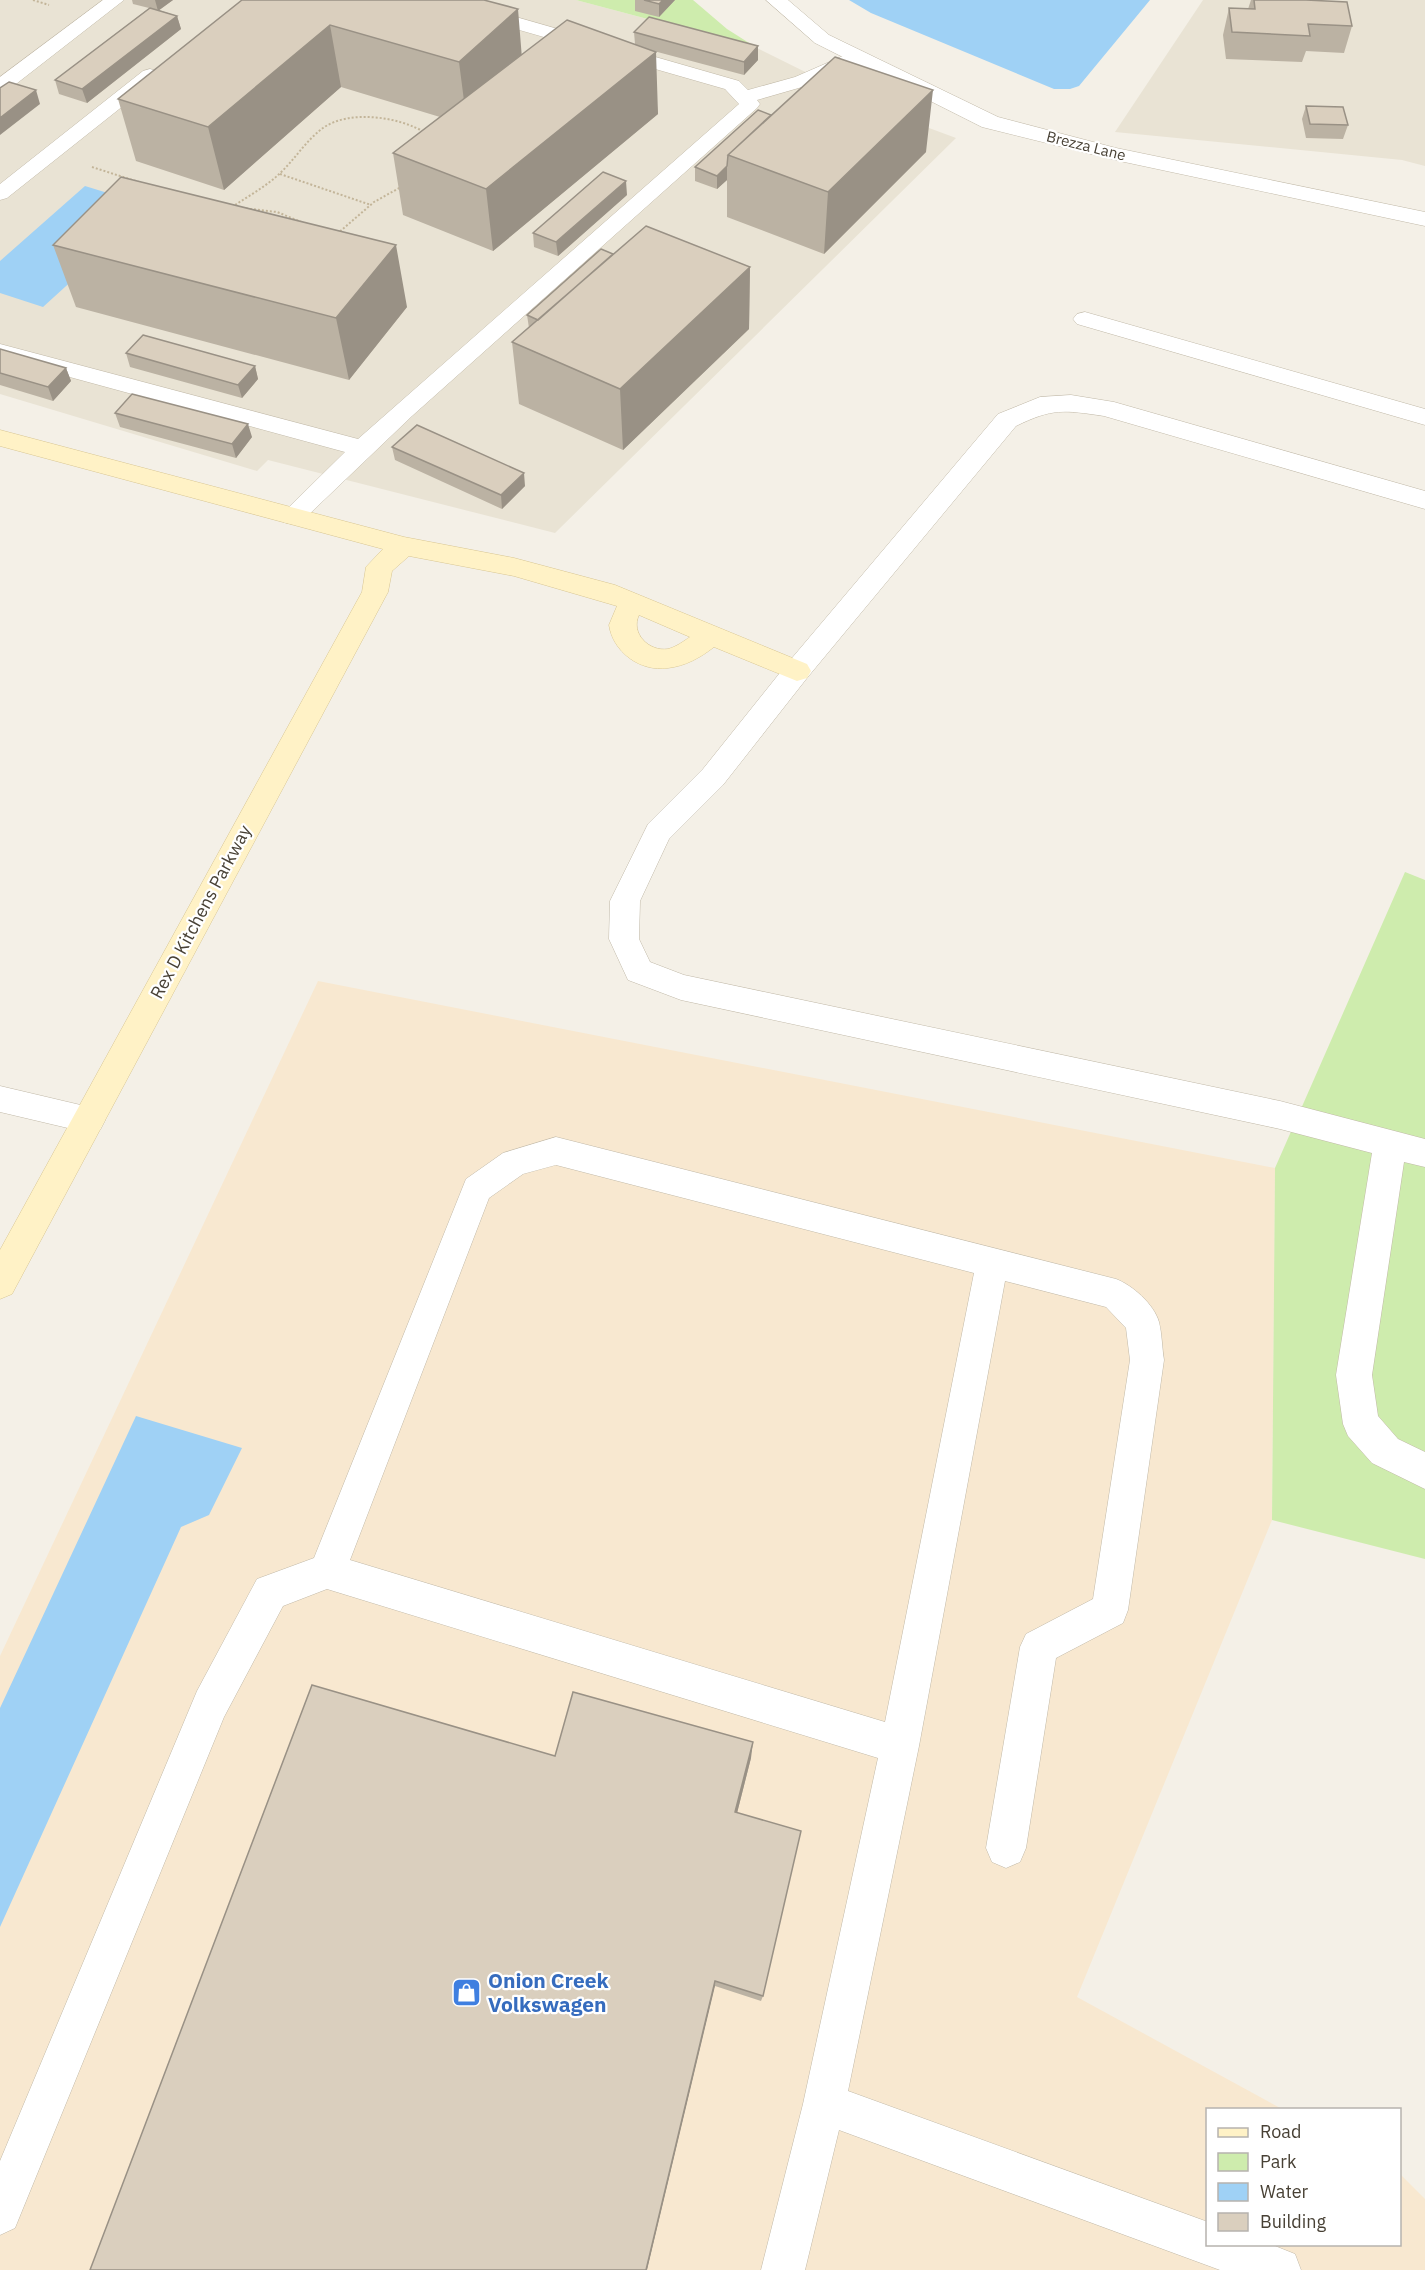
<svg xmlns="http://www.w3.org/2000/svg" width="1425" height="2270" font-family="'IBM Plex Sans',sans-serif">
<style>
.residential{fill:#e9e3d4}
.commercial{fill:#f8e8d0}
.green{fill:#ceecad}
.water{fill:#9fd1f5}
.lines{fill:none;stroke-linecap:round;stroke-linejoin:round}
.lane-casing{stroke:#c1b9a8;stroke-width:1}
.street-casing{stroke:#c1b9a8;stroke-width:1}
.secondary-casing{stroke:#d8c693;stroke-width:1}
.path{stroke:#c3b599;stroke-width:2;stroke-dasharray:2 2;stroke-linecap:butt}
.lane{fill:#fff;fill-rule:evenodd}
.street{fill:#fff;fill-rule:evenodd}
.secondary{fill:#fff2c6;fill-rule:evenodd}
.wall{fill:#bbb2a3}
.shaded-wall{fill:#999185}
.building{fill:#dacfbe;stroke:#999185;stroke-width:1.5}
.labels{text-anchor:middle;stroke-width:4.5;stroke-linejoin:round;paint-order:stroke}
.far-street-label{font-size:15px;fill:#484135;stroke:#fff}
.street-label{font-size:18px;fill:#484135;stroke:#fff}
.near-shop-label{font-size:21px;font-weight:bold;fill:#366cbe;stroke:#fff;text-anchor:start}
</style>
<rect width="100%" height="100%" fill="#f4f0e7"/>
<path class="residential" d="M0,0H576L757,48L886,112L956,138L555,533L268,460L257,471L0,394Z
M1203,0H1425V166L1402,160L1115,132Z"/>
<path class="commercial" d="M318,981L1275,1168L1272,1520L1077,1997L1282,2109L1208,2110V2244H1400V2174L1425,2199V2270H0V1656Z"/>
<path class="green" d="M576,0H693L727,29L757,48Z
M1405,872L1425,880V1559L1272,1520L1275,1168Z"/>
<path class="water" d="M849,0H1150L1079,86L1070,89H1054L871,13Z
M85,186L153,207L43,307L0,293V261Z
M136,1416L242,1448L209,1515L181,1527L0,1927V1708Z"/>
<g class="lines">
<defs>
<path id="lane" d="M103,0H124L7,91L0,93V77Z
M427,0H457L739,81L748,90L795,77L850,53H864L867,57L864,61L809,85L757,100L760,104L757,108L412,416L301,522L292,524L283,522L280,516L345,452L0,358V344L358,439L739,104L725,89L429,4Z
M150,69L157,71L160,75L157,79L7,198L0,200V184L143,71Z
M0,1086L89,1107L100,1110L105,1120L100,1130L89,1133L0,1112Z
M556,1137L1116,1279C1132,1285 1154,1304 1159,1322C1162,1334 1162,1348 1164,1360L1128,1610L1123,1623L1056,1658L1026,1848L1020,1862L1006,1868L992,1862L986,1848L1020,1647L1026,1634L1093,1599L1130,1360L1126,1328L1106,1307L1005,1281L919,1746L848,2091L1208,2222V2244H1270L1295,2254L1301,2270H1220L839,2130L805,2270H761L803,2104L878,1758L327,1589L283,1606L224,1717L15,2228L0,2235V2161L197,1691L257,1579L314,1558L466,1179L503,1153ZM556,1165L974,1273L885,1722L350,1560L489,1198L523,1174Z"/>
<path id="street" d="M766,0H788L829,35L998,117L1116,148L1425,212V226L1115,160L982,127L815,43Z
M1085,312L1425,409V425L1077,324L1073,319L1077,314Z
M1071,395L1114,402L1425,491V509L1104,416C1063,410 1053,408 1016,426L807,678L723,785L669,839L640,901L639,939L650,962L684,975L1280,1101L1425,1139V1167L1404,1162L1372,1375L1378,1416L1398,1439L1425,1452V1489L1372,1463L1348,1436L1343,1424L1336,1375L1372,1153L1280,1129L681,1000L628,980L609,939L610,901L648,824L703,769L787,664L998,414L1040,397Z"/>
<path id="secondary" d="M0,430L404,537L514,558L615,585L807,664L811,671L807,678L797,681L714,647C700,658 685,666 668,668C640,672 613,652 609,625L617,606L514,576L409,556L392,571L388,592L12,1294L0,1299V1250L362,592L366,567L383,549L0,446ZM639,615L690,637C684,641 676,647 668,649C649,652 630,633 639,615Z"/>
</defs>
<use href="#lane" class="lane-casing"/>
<use href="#street" class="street-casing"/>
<use href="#secondary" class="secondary-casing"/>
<path class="path" d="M33,0L49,5
M92,167L145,184
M280,174L371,205
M232,207C247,197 265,187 278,175C294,161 306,140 323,128C350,109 400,117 426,133
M242,208L277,212L309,225
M337,234L374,202L401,187"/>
<use href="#lane" class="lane"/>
<use href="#street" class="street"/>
<use href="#secondary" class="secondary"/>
</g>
<path class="wall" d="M132,0H173L159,10L177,16L181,29L87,103L59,94L55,80L149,8L133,4Z
M242,0L522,55L635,44L634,32L758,60L744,75L650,50L658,114L493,251L403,215L393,153L440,117L341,87L224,190L136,161L118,99Z
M635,0H675L659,17L635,11Z
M1251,0H1306L1352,26L1344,53L1306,51L1302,62L1226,59L1223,35L1229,8L1248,9Z
M1306,106L1348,125L1343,139L1306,138L1302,119Z
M771,115L926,152L824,254L727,217V180L717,189L695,181V167Z
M627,195L558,256L534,247L533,233Z
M53,245L407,307L349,380L76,307Z
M613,254L750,267L749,329L623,450L519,404L512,342L529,328L527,315Z
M0,349L66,368L71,381L53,401L0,385Z
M126,353L255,366L258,379L242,398L130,367Z
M115,413L252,437L236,458L120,427Z
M392,447L525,486L502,509L395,460Z
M555,1756L751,1758L737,1813L763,1996L761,2001L715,1986Z"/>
<path class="shaded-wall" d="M155,0H173L158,11Z
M663,0H675L659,17V4Z
M518,9L523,71L467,124L459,62Z
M177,16L181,29L87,103L82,89Z
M330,25L341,87L224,190L208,127Z
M758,46V60L744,75V62Z
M656,52L658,114L493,251L486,189Z
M36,90L40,104L0,135V118Z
M933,90L926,152L824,254L828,192Z
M727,166V180L717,189V176Z
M626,181L627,195L558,256L556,242Z
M396,245L407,307L349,380L336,318Z
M750,267L749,329L623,450L620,389Z
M255,366L258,379L242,398L238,385Z
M66,368L71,381L53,401L48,387Z
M248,424L252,437L236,458L232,444Z
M524,473L525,486L502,509L501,495Z
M753,1742L751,1758L734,1825L735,1812Z
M715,1981V1986L647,2270H646Z"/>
<path class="building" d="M242,0H484L518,9L459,62L330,25L208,127L118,99Z
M644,0H663L659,4Z
M1254,0H1306L1347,2L1352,26L1308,24L1310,36L1232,32L1229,8L1255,9Z
M150,8L177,16L82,89L55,80Z
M649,17L758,46L744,62L634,32Z
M567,20L656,52L486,189L393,153Z
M835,57L933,90L828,192L728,155Z
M9,82L36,90L0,118V88Z
M1306,106L1343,107L1348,125L1310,124Z
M758,110L771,115L728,155L727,166L717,176L695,167Z
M603,172L626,181L556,242L533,233Z
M121,177L396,245L336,318L53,245Z
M646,226L750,267L620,389L512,342Z
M601,249L613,254L538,320L527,315Z
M143,335L255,366L238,385L126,353Z
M0,349L66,368L48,387L0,373Z
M132,394L248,424L232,444L115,413Z
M417,425L524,473L501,495L392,447Z
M312,1685L555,1756L573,1692L753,1742L735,1812L801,1831L763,1996L715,1981L646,2270H90Z"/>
<defs>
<symbol id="shop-square" viewBox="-11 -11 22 22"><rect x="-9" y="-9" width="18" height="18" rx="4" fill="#3f7fe0" stroke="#fff"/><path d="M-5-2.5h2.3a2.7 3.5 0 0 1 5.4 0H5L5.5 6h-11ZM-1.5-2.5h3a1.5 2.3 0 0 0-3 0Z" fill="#fff"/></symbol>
</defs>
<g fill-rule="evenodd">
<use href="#shop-square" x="450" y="1976" width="33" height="33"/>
</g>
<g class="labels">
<g class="far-street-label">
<text transform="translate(1086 146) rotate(14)" y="5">Brezza Lane</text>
</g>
<g class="street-label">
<text transform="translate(201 912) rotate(-62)" y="6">Rex D Kitchens Parkway</text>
</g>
<g class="near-shop-label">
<text x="488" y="1988">Onion Creek<tspan x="488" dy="24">Volkswagen</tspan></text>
</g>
</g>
<rect x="1206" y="2108" width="195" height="138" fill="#ffffff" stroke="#b6b3ae" stroke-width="1.5"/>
<rect x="1218" y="2128" width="30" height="9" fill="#fff2c6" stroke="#b6b3ae" stroke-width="1.5"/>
<text x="1260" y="2138" font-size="18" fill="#484135">Road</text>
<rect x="1218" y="2153" width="30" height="18" fill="#ceecad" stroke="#b6b3ae" stroke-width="1.5"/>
<text x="1260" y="2168" font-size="18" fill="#484135">Park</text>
<rect x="1218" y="2183" width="30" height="18" fill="#9fd1f5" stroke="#b6b3ae" stroke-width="1.5"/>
<text x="1260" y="2198" font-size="18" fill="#484135">Water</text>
<rect x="1218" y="2213" width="30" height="18" fill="#dacfbe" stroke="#b6b3ae" stroke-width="1.5"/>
<text x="1260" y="2228" font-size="18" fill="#484135">Building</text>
</svg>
